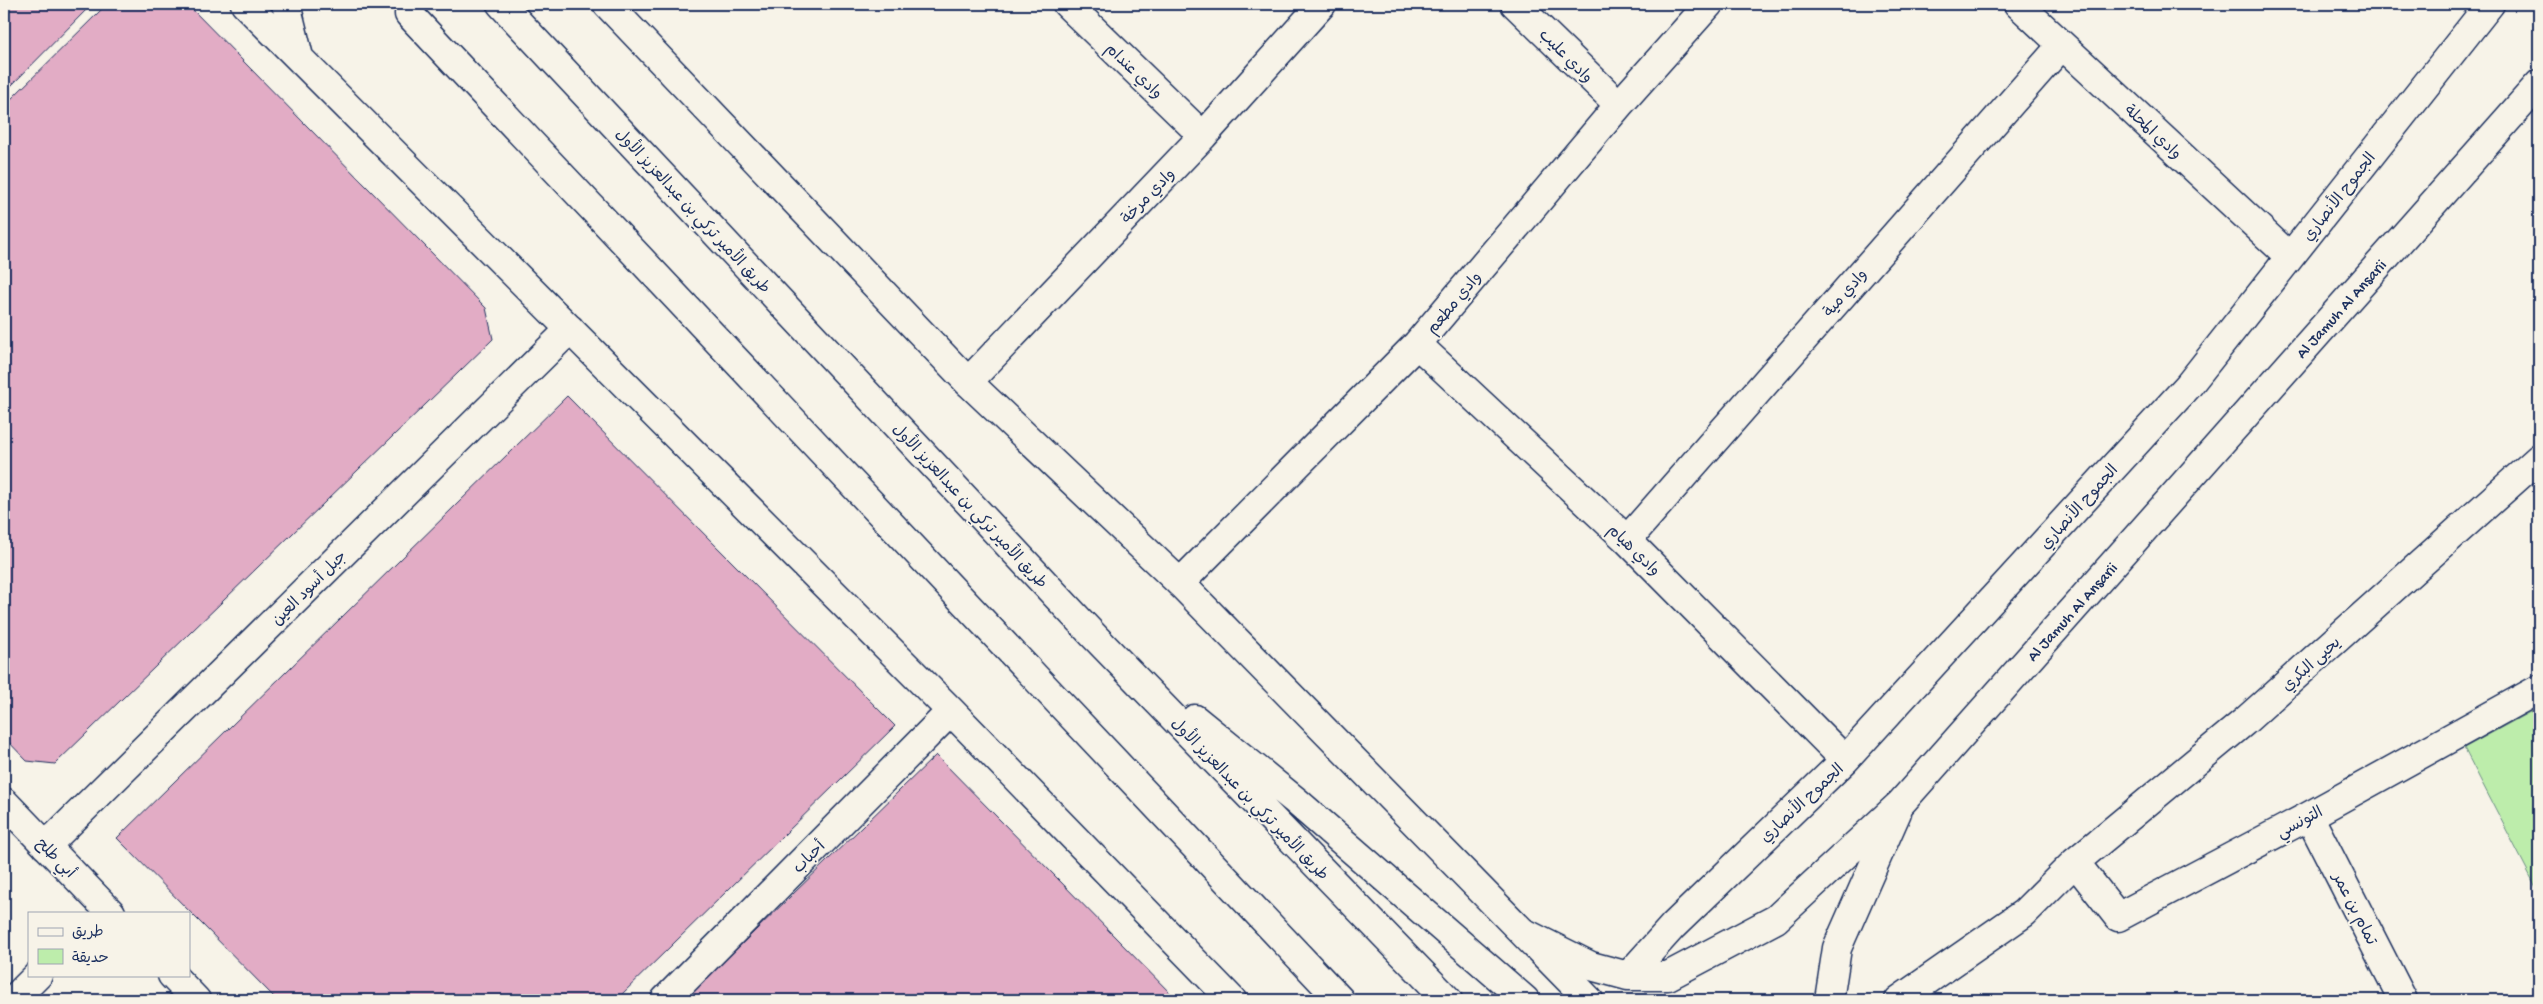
<svg xmlns="http://www.w3.org/2000/svg" width="2543" height="1004" font-family="'Gochi Hand','Playpen Sans Arabic',sans-serif">
<style>
.green{fill:#bdedab;stroke:#6c8e84}
.building{fill:#e2acc5;stroke:#1b2f5e}
.lines{fill:none;stroke-linecap:round;stroke-linejoin:round}
.minor-casing{stroke:#1b2f5e;stroke-width:31}
.major-casing{stroke:#1b2f5e;stroke-width:31}
.minor{stroke:#f7f3e8;stroke-width:28}
.major{stroke:#f7f3e8;stroke-width:28}
.labels{text-anchor:middle;stroke-width:4;stroke-linejoin:round;paint-order:stroke}
.street-label{font-size:16px;fill:#1b2f5e;stroke:#f7f3e8}
</style>
<rect width="100%" height="100%" fill="#f7f3e8"/>
<filter id="ink" filterUnits="userSpaceOnUse"><feTurbulence type="fractalNoise" baseFrequency=".02" numOctaves="2"/><feDisplacementMap in="SourceGraphic" scale="10" xChannelSelector="R" yChannelSelector="G"/><feConvolveMatrix kernelMatrix="1 2 1 2 8 2 1 2 1" color-interpolation-filters="sRGB"/></filter>
<g filter="url(#ink)">
<path class="green" d="M2539,707V893L2464,748Z"/>
<path class="building" d="M4,4H92L4,93Z
M107,4H187L486,308L493,339L55,764L27,761L4,737V106Z
M567,396L895,726L616,1000H277L117,838Z
M936,755L1177,1000H684Z"/>
<g class="lines">
<defs>
<path id="minor" d="M245,4L951,711L1232,1000
M286,4L299,57
M1067,4L1203,136
M1515,4L1619,105
M2018,4L2290,257
M1417,344L1627,540L1845,760
M968,382L1203,136L1322,4
M1627,540L2062,45
M1180,583L1417,344L1619,105L1709,4
M4,802L111,913
M2309,816L2403,1000
M46,846L570,329
M2075,862L2118,917L2309,816L2539,689
M1527,934L1591,966L1628,976H1668L1776,919L1901,803L2539,84
M172,975L196,1000
M1628,976L1673,926L1845,760L2188,386L2490,4
M13,1000L38,975
M665,1000L951,711
M1829,1000L1837,948L1897,812
M1899,1000L2024,913L2075,862L2244,722L2539,458"/>
<path id="major" d="M501,4L1094,636L1448,1000
M607,4L968,382L1180,583L1589,1000
M409,14L1340,1000
M1195,719L1296,801L1525,1000"/>
</defs>
<use href="#minor" class="minor-casing"/>
<use href="#major" class="major-casing"/>
<use href="#minor" class="minor"/>
<use href="#major" class="major"/>
</g>
</g>
<g class="labels">
<g class="street-label">
<text transform="translate(1567 55) rotate(45)" y="6">وادي عليب</text>
<text transform="translate(1135 70) rotate(44)" y="6">وادي عندام</text>
<text transform="translate(2154 131) rotate(43)" y="6">وادي المحلة</text>
<text transform="translate(1147 195) rotate(-46)" y="6">وادي مرخة</text>
<text transform="translate(2338 196) rotate(-52)" y="6">الجموح الأنصاري</text>
<text transform="translate(694 210) rotate(47)" y="6">طريق الأمير تركي بن عبدالعزيز الأول</text>
<text transform="translate(1844 292) rotate(-49)" y="6">وادي مية</text>
<text transform="translate(1453 302) rotate(-50)" y="6">وادي مطعم</text>
<text transform="translate(2340 308) rotate(-48)" y="6">Al Jamuh Al Ansarii</text>
<text transform="translate(971 505) rotate(47)" y="6">طريق الأمير تركي بن عبدالعزيز الأول</text>
<text transform="translate(2078 506) rotate(-48)" y="6">الجموح الأنصاري</text>
<text transform="translate(1635 549) rotate(44)" y="6">وادي هيام</text>
<text transform="translate(308 587) rotate(-45)" y="6">جبل أسود العين</text>
<text transform="translate(2071 611) rotate(-48)" y="6">Al Jamuh Al Ansarii</text>
<text transform="translate(2310 663) rotate(-42)" y="6">يحيى البكري</text>
<text transform="translate(1251 798) rotate(46)" y="6">طريق الأمير تركي بن عبدالعزيز الأول</text>
<text transform="translate(1801 802) rotate(-43)" y="6">الجموح الأنصاري</text>
<text transform="translate(2299 821) rotate(-28)" y="6">التونسي</text>
<text transform="translate(808 856) rotate(-45)" y="6">أحباب</text>
<text transform="translate(57 857) rotate(46)" y="6">أبي طلح</text>
<text transform="translate(2356 908) rotate(63)" y="6">تمام بن عمر</text>
</g>
</g>
<rect width="2543" height="1004" fill="none" stroke="#f7f3e8" stroke-width="20"/>
<rect x="10" y="10" width="2523" height="984" fill="none" stroke="#1b2f5e" stroke-width="2" filter="url(#ink)"/>
<rect x="28" y="912" width="162" height="65" fill="#f7f3e8" stroke="#9fa5b1"/>
<rect x="38" y="928" width="25" height="8" fill="#f7f3e8" stroke="#9fa5b1"/>
<text x="72" y="936" font-size="15" fill="#1b2f5e">طريق</text>
<rect x="38" y="949" width="25" height="15" fill="#bdedab" stroke="#9fa5b1"/>
<text x="72" y="962" font-size="15" fill="#1b2f5e">حديقة</text>
</svg>
